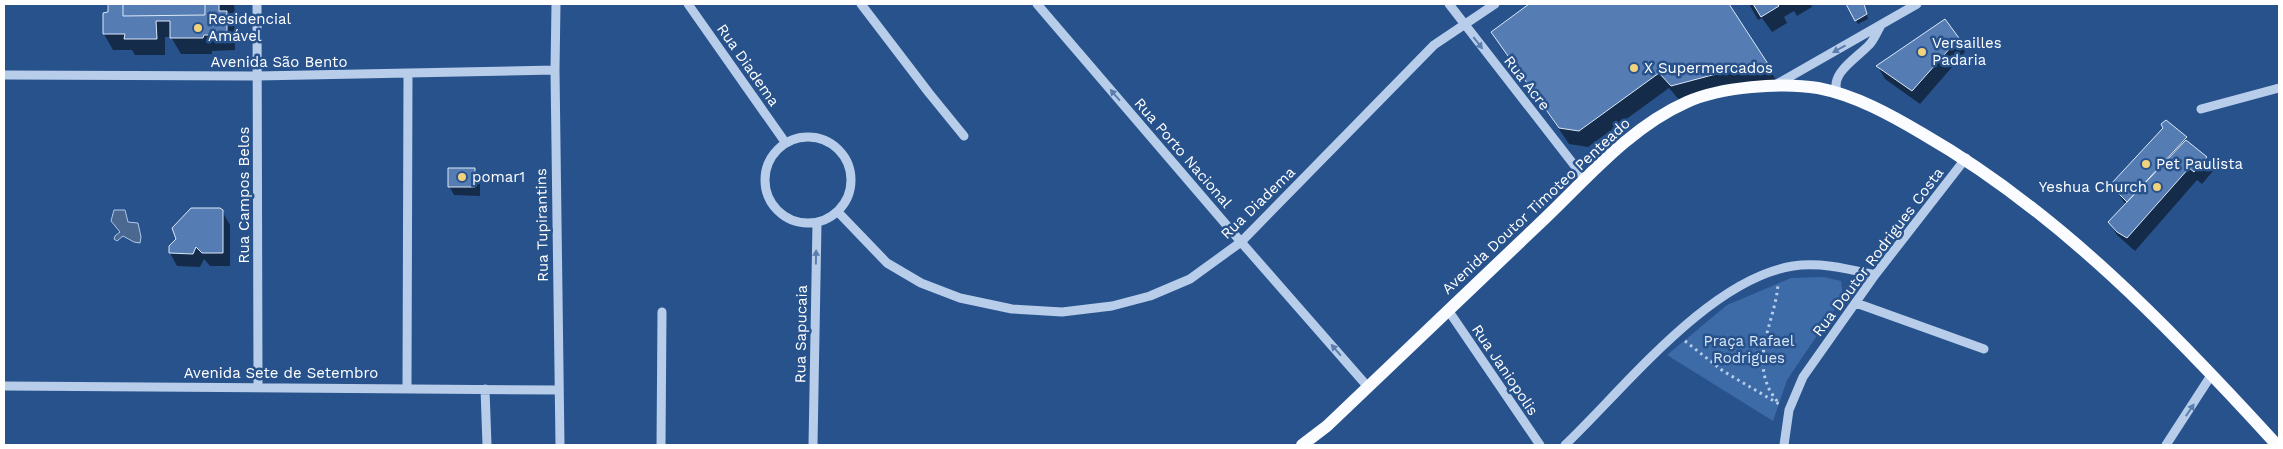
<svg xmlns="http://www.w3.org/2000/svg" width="2283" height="449" font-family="'Work Sans',sans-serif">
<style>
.green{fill:#3d6ba8}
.water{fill:#4b6891;stroke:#acc8ea}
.shadow{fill:#0007}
.building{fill:#557db4;stroke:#dbe8f8}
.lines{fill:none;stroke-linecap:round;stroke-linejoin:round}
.path{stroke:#b7cdea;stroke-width:3;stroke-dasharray:2.5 4;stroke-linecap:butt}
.minor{stroke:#b7cdea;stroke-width:9}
.major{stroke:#fafcff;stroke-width:12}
.oneway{fill:#5a7dad}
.poi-dot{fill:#f2d27d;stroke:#28528c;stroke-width:2}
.labels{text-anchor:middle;stroke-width:5;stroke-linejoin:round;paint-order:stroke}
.poi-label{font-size:15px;fill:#fff;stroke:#28528c;text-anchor:start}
.street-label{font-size:15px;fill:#fff;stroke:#28528c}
.park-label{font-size:15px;fill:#dbe8f8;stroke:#28528c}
</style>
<rect width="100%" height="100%" fill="#28528c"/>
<path class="green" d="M1824,277L1841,281L1843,297L1787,380L1773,421L1667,355L1727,305L1791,278Z"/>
<path class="water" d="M114,210H125L128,222L138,223L141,237L140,243L134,242L123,236L117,241L114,239L115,236L120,232L111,221Z"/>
<path class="shadow" d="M107,4H234L235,13H228V16L235,28V50L212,51V54H181L171,37H165V55H135L132,50H113L104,34L109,14Z
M1531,4H1728L1778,83L1681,102L1669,88L1588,147L1569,144L1493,32Z
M1749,4H1811L1812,7L1797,16L1794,11L1784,17L1787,23L1772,32L1762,18L1758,20Z
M1847,4H1864L1868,19L1858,24Z
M1958,39L1965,52L1920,104L1885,79L1878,67Z
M2186,138L2189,144L2206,158L2213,171L2202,184L2197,180L2135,251L2117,235L2109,222L2126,205L2112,185Z
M475,169L480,178V196L454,195L449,186Z
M222,211L230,225V266H210L204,259L200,267L177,266L170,253Z"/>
<path class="building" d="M108,4H219V11H227V35H204L203,38H170V21H156L157,39H124L125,34H103V13L108,12Z
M123,4H205V15L123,16Z
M1529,4H1729L1770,67L1735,69L1671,86L1659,73L1579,131L1559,128L1491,32Z
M1753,4H1777L1779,6L1761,17Z
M1846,4H1864L1867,14L1855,21Z
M1945,19L1959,38L1912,91L1876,66Z
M2166,120L2187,137L2127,202L2110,185L2163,128L2161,124Z
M2186,140L2207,157L2194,172L2189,168L2127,238L2117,232L2108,222Z
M448,168H475V187H448Z
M191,208H220L223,210V253H202L196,247L193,254L169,253V246L176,239L172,228Z"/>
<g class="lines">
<path class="path" d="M1685,341L1723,371L1779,404C1775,398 1769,391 1767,384C1754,350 1776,317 1778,284"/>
<path class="minor" d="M257,4L258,386
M556,4L555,70L560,445
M688,4L785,142
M861,4L929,93L964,136
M1037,4L1241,242L1368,387
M1449,4L1585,179
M4,75L257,76L555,70
M1777,84L1917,4
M1838,94C1828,74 1857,58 1869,45C1874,40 1877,32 1881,25
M2201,109L2279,88
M765 180a43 43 0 1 1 86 0a43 43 0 1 1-86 0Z
M838,212L887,263L921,283L960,298L1012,309L1062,312L1112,306L1150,296L1190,279L1241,242L1434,45L1495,4
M1856,303L1984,349
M1448,310L1540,445
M4,386L558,390
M407,388L408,74
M485,389L487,445
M661,445L662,312
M813,445L817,223
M1565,445C1624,389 1709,279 1793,266C1821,262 1848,269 1875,275
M1784,445L1789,410L1803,377L1875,275L1966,158
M2166,445L2212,374"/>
<path class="major" d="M1302,445L1327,426C1397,359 1467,292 1538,225C1584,182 1628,128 1687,102C1720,87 1782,82 1818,88C1855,95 1891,115 1923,134C2059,212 2172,330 2277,445"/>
</g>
<defs><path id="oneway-solid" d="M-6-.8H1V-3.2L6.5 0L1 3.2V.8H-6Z" transform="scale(1.25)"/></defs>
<g class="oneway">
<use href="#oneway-solid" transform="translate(1478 43) rotate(52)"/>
<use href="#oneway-solid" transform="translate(1839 49) rotate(151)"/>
<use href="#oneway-solid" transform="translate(1115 95) rotate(-131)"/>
<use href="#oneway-solid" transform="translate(816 257) rotate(-89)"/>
<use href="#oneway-solid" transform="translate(1336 350) rotate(-131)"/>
<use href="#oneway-solid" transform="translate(2190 410) rotate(-56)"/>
</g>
<g class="poi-dot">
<circle cx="198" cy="28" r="5"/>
<circle cx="1922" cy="52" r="5"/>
<circle cx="1634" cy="68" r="5"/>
<circle cx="2146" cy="164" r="5"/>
<circle cx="462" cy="177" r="5"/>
<circle cx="2157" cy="187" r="5"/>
</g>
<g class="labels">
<g class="poi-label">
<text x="208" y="24">Residencial<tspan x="208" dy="17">Amável</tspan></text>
<text x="1932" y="48">Versailles<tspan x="1932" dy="17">Padaria</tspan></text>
<text x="1644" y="73">X Supermercados</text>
<text x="2156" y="169">Pet Paulista</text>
<text x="472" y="182">pomar1</text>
<text x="2147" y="192" text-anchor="end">Yeshua Church</text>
</g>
<g class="street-label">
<text x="279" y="67">Avenida São Bento</text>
<text transform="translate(748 65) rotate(55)" y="5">Rua Diadema</text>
<text transform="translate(1527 83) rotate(52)" y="5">Rua Acre</text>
<text transform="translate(1183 153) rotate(49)" y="5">Rua Porto Nacional</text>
<text transform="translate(244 195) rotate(-90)" y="5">Rua Campos Belos</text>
<text transform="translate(1258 203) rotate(-44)" y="5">Rua Diadema</text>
<text transform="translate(1536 206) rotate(-43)" y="5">Avenida Doutor Timoteo Penteado</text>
<text transform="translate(542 225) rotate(-91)" y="5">Rua Tupirantins</text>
<text transform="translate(1878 252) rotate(-53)" y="5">Rua Doutor Rodrigues Costa</text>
<text transform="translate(801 334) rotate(-89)" y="5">Rua Sapucaia</text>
<text transform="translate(1505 370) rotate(56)" y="5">Rua Janiopolis</text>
<text x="281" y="378">Avenida Sete de Setembro</text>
</g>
<g class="park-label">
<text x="1749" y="346">Praça Rafael<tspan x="1749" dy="17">Rodrigues</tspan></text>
</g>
</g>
<rect width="2283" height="449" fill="none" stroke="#ffffff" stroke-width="10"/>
</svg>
